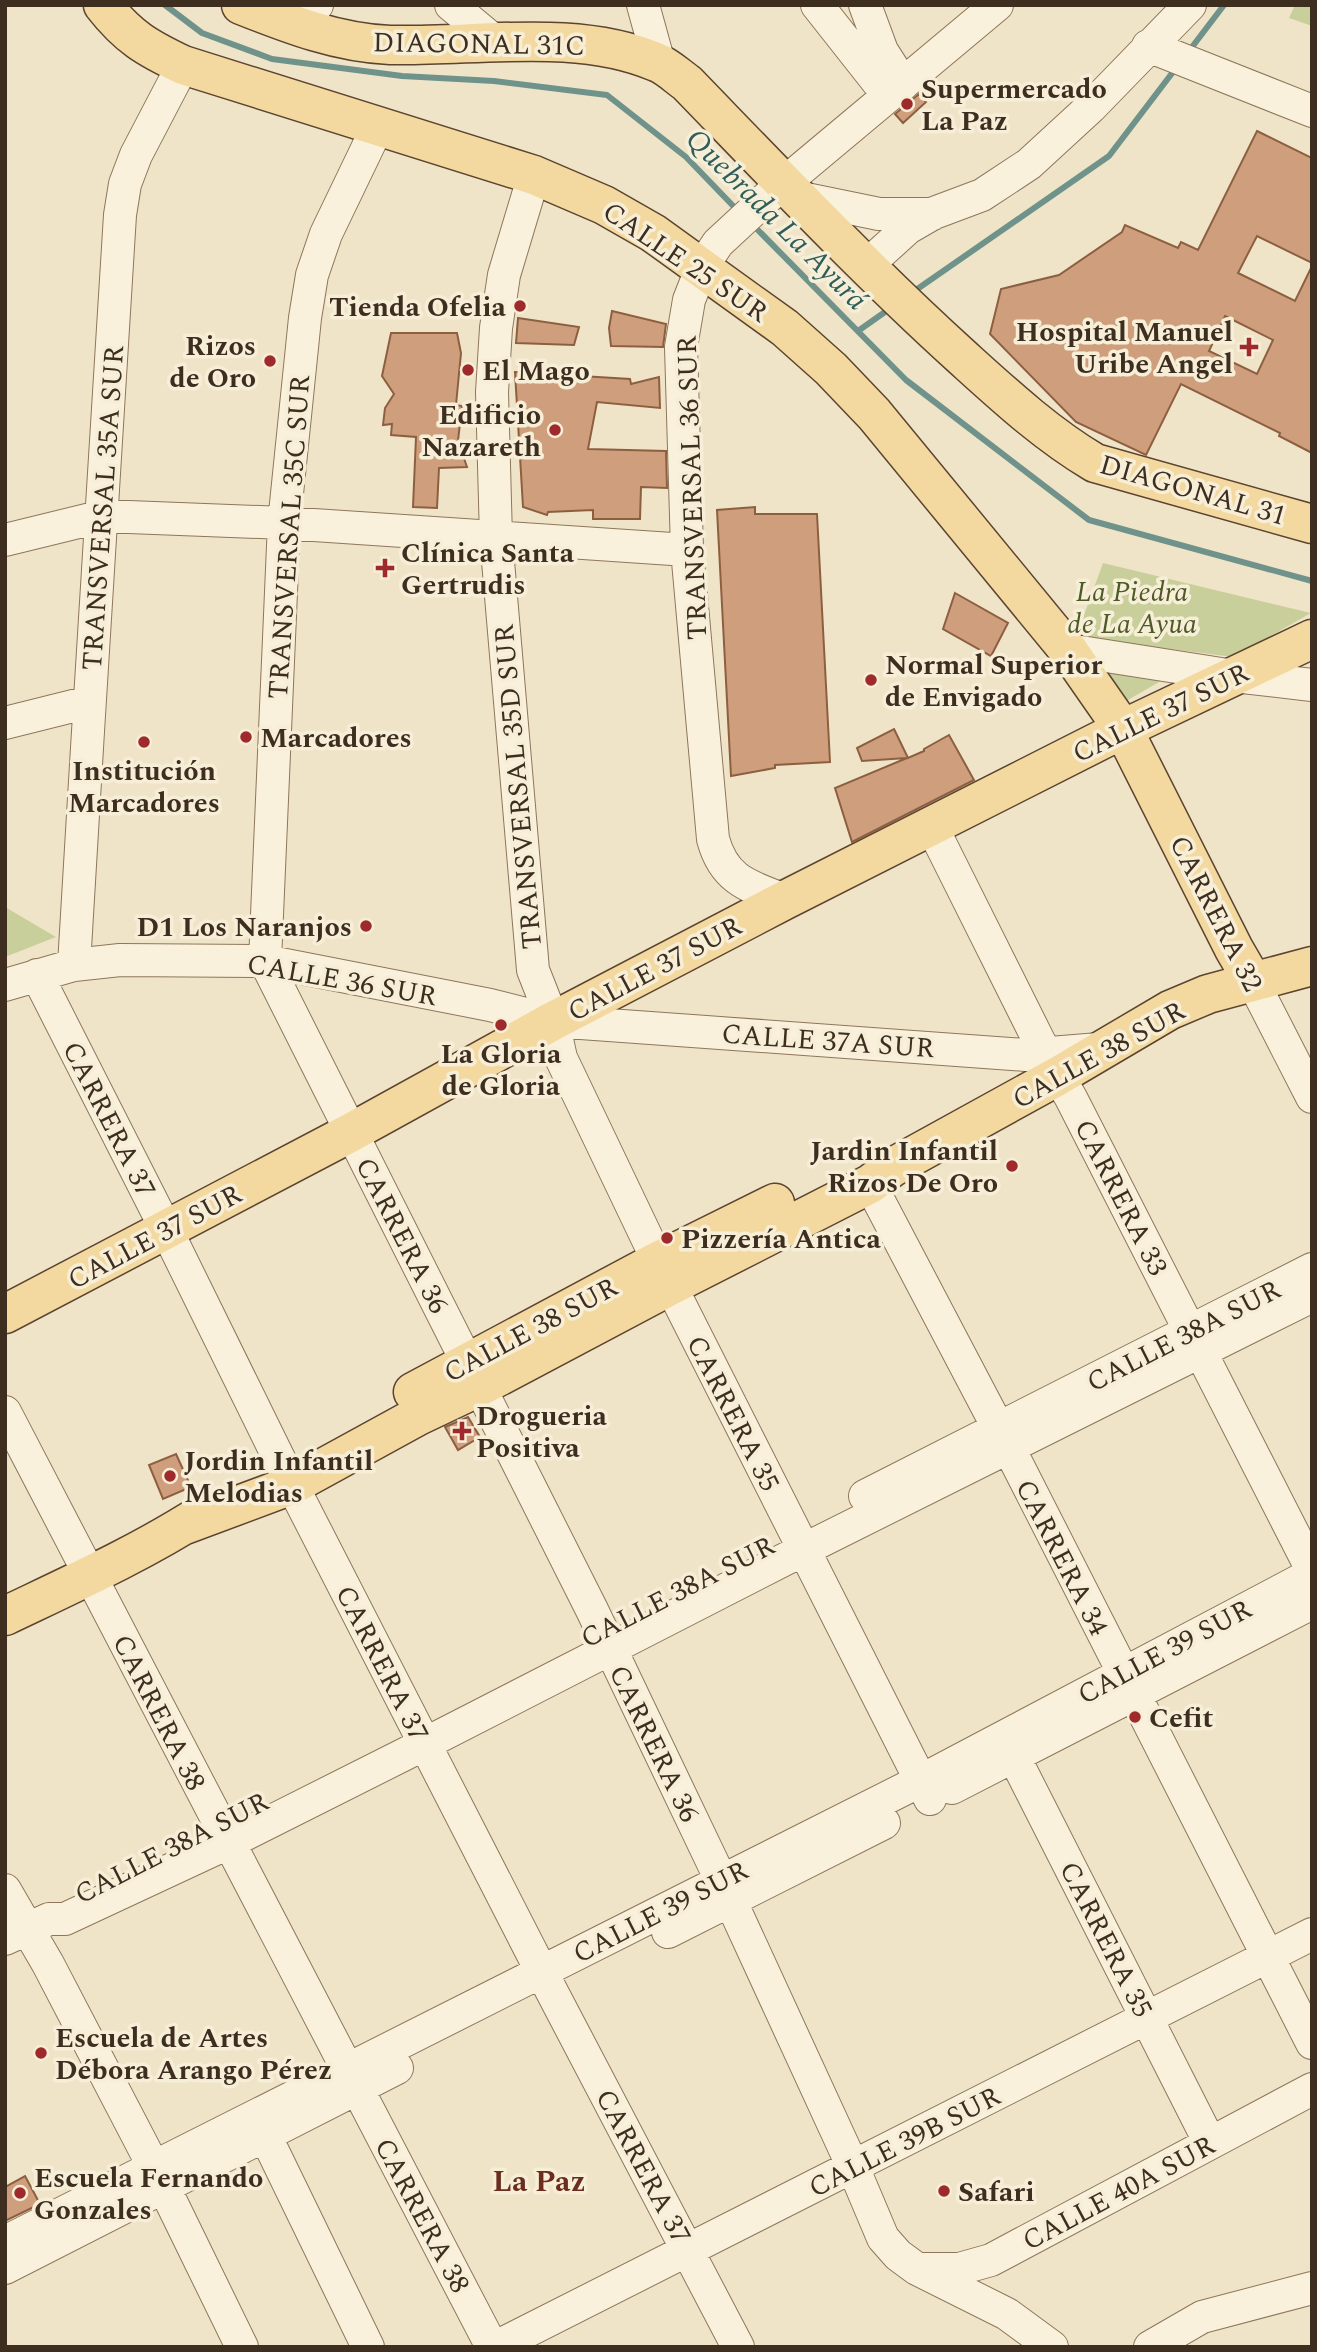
<svg xmlns="http://www.w3.org/2000/svg" width="1317" height="2352" font-family="Spectral,serif">
<style>
.green{fill:#c9cf9b}
.lines{fill:none;stroke-linecap:round;stroke-linejoin:round}
.stream{stroke:#6f938a;stroke-width:6}
.building{fill:#cf9f7d;stroke:#8d5f41;stroke-width:2;fill-rule:evenodd}
.minor-casing{stroke:#8d765c;stroke-width:34}
.major-casing{stroke:#5b4430;stroke-width:41}
.minor{stroke:#faf1dc;stroke-width:32}
.major{stroke:#f3d9a0;stroke-width:38}
.poi-dot{fill:#9e2a2b;stroke:#f7eed8;stroke-width:2.5}
.labels{text-anchor:middle;stroke-width:7;stroke-linejoin:round;paint-order:stroke}
.street-label{font-size:28px;fill:#3d2e20;stroke:#f7eed8}
.poi-label{font-size:28px;font-weight:bold;fill:#3d2e20;stroke:#f7eed8;text-anchor:start}
.park-label{font-size:28px;font-style:italic;fill:#4d5a26;stroke:#f7eed8}
.water-label{font-size:30px;font-style:italic;fill:#2f5d5a;stroke:#f7eed8}
.neighbourhood-label{font-size:30px;font-weight:bold;fill:#6b2e1e;stroke:#f7eed8}
</style>
<rect width="100%" height="100%" fill="#f0e4c8"/>
<path class="green" d="M1295,5H1312V26L1289,18Z
M1103,563L1311,613L1233,657L1076,637Z
M1086,655L1180,670L1114,708Z
M5,907L56,937L5,957Z"/>
<g class="lines">
<path class="stream" d="M165,5L202,33L272,59L402,76L494,81L607,95L686,157L739,212
M1189,51L1224,5
M752,224L906,380L1089,520L1312,581
M913,292L1109,156L1176,68
M858,331L892,307"/>
</g>
<path class="building" d="M919,94L926,102L903,123L895,114Z
M1257,131L1312,158V263L1257,236L1238,273L1295,301L1312,266V453L1279,436L1280,433L1181,384L1146,455L1076,422L990,334L1001,289L1059,275L1122,232L1125,225L1178,248L1181,242L1198,250ZM1225,316L1273,340L1257,374L1209,351Z
M612,311L666,324L663,347L611,346L609,328Z
M518,318L579,327L574,345L516,343Z
M391,333H457L461,353L456,405L462,406L458,441L467,467L439,468L437,508L413,507L416,437L391,435L392,424L383,425L385,408L394,394L382,376Z
M515,372L630,379L631,384L659,377L660,408L597,402L588,449L666,451L667,488L641,487L640,519H593V510L548,512L547,515L523,507Z
M755,507V514H817L830,762L775,765V768L731,776L717,510Z
M955,593L1008,623L991,656L943,629Z
M894,729L908,758L924,751V749L949,735L974,780L852,842L835,788L907,758L862,761L857,748Z
M468,1417L480,1437L458,1450L445,1427Z
M176,1454L191,1487L163,1499L149,1465Z
M25,2176L40,2204L5,2221V2187Z"/>
<g class="lines">
<defs>
<path id="minor" d="M451,5L498,44
M643,5L659,63
M817,5L888,95
M865,5L882,51L903,84
M298,27L317,5
M1148,46L1312,111
M377,128L326,234L312,275L305,318L284,523L265,961L592,1610L721,1880L853,2167L883,2238L898,2255L917,2269L1007,2314L1052,2347
M534,175L504,275L496,328L492,392L496,538L533,970L553,1021L561,1058L658,1261L930,1799
M796,197L879,214H933
M866,266L908,228L934,213L982,195L1029,164L1091,107L1190,5
M5,540L103,516L284,523L687,550
M1068,650L1234,676L1312,685
M5,723L89,702
M931,825L1046,1055L1071,1098L1312,1570
M785,900C748,886 724,880 713,839L687,550L681,347L689,300L702,267L718,243L771,194L997,5
M74,965C88,715 106,466 120,215L125,184L136,155L183,65
M37,975L166,1229L292,1485L551,1990L738,2347
M1252,980L1312,1097
M5,985L74,965L120,960L265,961L490,1005L553,1021L1026,1055L1099,1049
M870,1184L1013,1456L1312,2043
M5,1412L492,2347
M865,1496L1312,1269
M1004,1737L1210,2143
M952,1788L1312,1603
M5,1890L48,1964L159,2177L242,2347
M668,1932L884,1823
M5,1939L49,1919H65L228,1843L403,1755L803,1550L1312,1296
M265,2135L368,2347
M5,2242L920,1781L1312,1574
M5,2268L397,2068
M922,2269H959L991,2260L1312,2089
M496,2347L1312,1934
M1150,2347L1202,2317L1312,2288"/>
<path id="major" d="M103,5C128,37 147,48 183,65L534,175L604,205L653,233L785,328L831,369L874,414L1068,650L1123,729L1234,949L1252,980
M241,5C289,24 338,43 390,45C475,47 577,28 656,62C667,66 677,76 687,83C777,176 866,270 962,357C1004,395 1046,434 1095,463L1312,524
M5,1314L350,1133L553,1021L785,900L1123,729L1312,639
M413,1392L658,1261L775,1203
M182,1526L292,1485L418,1416L481,1386L670,1286L870,1184L893,1167L1058,1076L1170,1010L1208,994L1312,966
M5,1616C72,1584 141,1553 203,1513"/>
</defs>
<use href="#minor" class="minor-casing"/>
<use href="#major" class="major-casing"/>
<use href="#minor" class="minor"/>
<use href="#major" class="major"/>
</g>
<g class="poi-dot">
<circle cx="907" cy="104" r="7"/>
<circle cx="520" cy="306" r="7"/>
<path d="M1245.5 336.5h7v7h7v7h-7v7h-7v-7h-7v-7h7z"/>
<circle cx="270" cy="361" r="7"/>
<circle cx="468" cy="370" r="7"/>
<circle cx="555" cy="430" r="7"/>
<path d="M381.5 557.5h7v7h7v7h-7v7h-7v-7h-7v-7h7z"/>
<circle cx="871" cy="680" r="7"/>
<circle cx="246" cy="737" r="7"/>
<circle cx="144" cy="742" r="7"/>
<circle cx="366" cy="926" r="7"/>
<circle cx="501" cy="1025" r="7"/>
<circle cx="1012" cy="1166" r="7"/>
<circle cx="667" cy="1238" r="7"/>
<path d="M458.5 1420.5h7v7h7v7h-7v7h-7v-7h-7v-7h7z"/>
<circle cx="170" cy="1476" r="7"/>
<circle cx="1135" cy="1717" r="7"/>
<circle cx="41" cy="2053" r="7"/>
<circle cx="944" cy="2191" r="7"/>
<circle cx="20" cy="2193" r="7"/>
</g>
<g class="labels">
<g class="street-label">
<text transform="translate(479 43) rotate(1)" y="10">DIAGONAL 31C</text>
<text transform="translate(686 261) rotate(34)" y="10">CALLE 25 SUR</text>
<text transform="translate(691 488) rotate(-92)" y="10">TRANSVERSAL 36 SUR</text>
<text transform="translate(1193 489) rotate(16)" y="10">DIAGONAL 31</text>
<text transform="translate(102 508) rotate(-86)" y="10">TRANSVERSAL 35A SUR</text>
<text transform="translate(288 537) rotate(-86)" y="10">TRANSVERSAL 35C SUR</text>
<text transform="translate(1160 712) rotate(-26)" y="10">CALLE 37 SUR</text>
<text transform="translate(517 787) rotate(-95)" y="10">TRANSVERSAL 35D SUR</text>
<text transform="translate(1217 913) rotate(63)" y="10">CARRERA 32</text>
<text transform="translate(654 968) rotate(-28)" y="10">CALLE 37 SUR</text>
<text transform="translate(342 979) rotate(10)" y="10">CALLE 36 SUR</text>
<text transform="translate(828 1040) rotate(4)" y="10">CALLE 37A SUR</text>
<text transform="translate(1098 1054) rotate(-29)" y="10">CALLE 38 SUR</text>
<text transform="translate(110 1119) rotate(63)" y="10">CARRERA 37</text>
<text transform="translate(1122 1197) rotate(63)" y="10">CARRERA 33</text>
<text transform="translate(403 1235) rotate(63)" y="10">CARRERA 36</text>
<text transform="translate(154 1236) rotate(-28)" y="10">CALLE 37 SUR</text>
<text transform="translate(530 1329) rotate(-28)" y="10">CALLE 38 SUR</text>
<text transform="translate(1183 1335) rotate(-27)" y="10">CALLE 38A SUR</text>
<text transform="translate(734 1413) rotate(63)" y="10">CARRERA 35</text>
<text transform="translate(1063 1557) rotate(63)" y="10">CARRERA 34</text>
<text transform="translate(677 1591) rotate(-27)" y="10">CALLE 38A SUR</text>
<text transform="translate(1164 1651) rotate(-28)" y="10">CALLE 39 SUR</text>
<text transform="translate(383 1663) rotate(63)" y="10">CARRERA 37</text>
<text transform="translate(160 1712) rotate(63)" y="10">CARRERA 38</text>
<text transform="translate(655 1743) rotate(64)" y="10">CARRERA 36</text>
<text transform="translate(171 1847) rotate(-27)" y="10">CALLE 38A SUR</text>
<text transform="translate(660 1911) rotate(-27)" y="10">CALLE 39 SUR</text>
<text transform="translate(1107 1939) rotate(63)" y="10">CARRERA 35</text>
<text transform="translate(904 2141) rotate(-27)" y="10">CALLE 39B SUR</text>
<text transform="translate(644 2166) rotate(62)" y="10">CARRERA 37</text>
<text transform="translate(1118 2192) rotate(-28)" y="10">CALLE 40A SUR</text>
<text transform="translate(423 2215) rotate(62)" y="10">CARRERA 38</text>
</g>
<g class="poi-label">
<text x="921" y="98">Supermercado<tspan x="921" dy="32">La Paz</tspan></text>
<text x="506" y="316" text-anchor="end">Tienda Ofelia</text>
<text x="1233" y="341" text-anchor="end">Hospital Manuel<tspan x="1233" dy="32">Uribe Angel</tspan></text>
<text x="256" y="355" text-anchor="end">Rizos<tspan x="256" dy="32">de Oro</tspan></text>
<text x="482" y="380">El Mago</text>
<text x="541" y="424" text-anchor="end">Edificio<tspan x="541" dy="32">Nazareth</tspan></text>
<text x="401" y="562">Clínica Santa<tspan x="401" dy="32">Gertrudis</tspan></text>
<text x="885" y="674">Normal Superior<tspan x="885" dy="32">de Envigado</tspan></text>
<text x="260" y="747">Marcadores</text>
<text x="144" y="780" text-anchor="middle">Institución<tspan x="144" dy="32">Marcadores</tspan></text>
<text x="352" y="936" text-anchor="end">D1 Los Naranjos</text>
<text x="501" y="1063" text-anchor="middle">La Gloria<tspan x="501" dy="32">de Gloria</tspan></text>
<text x="998" y="1160" text-anchor="end">Jardin Infantil<tspan x="998" dy="32">Rizos De Oro</tspan></text>
<text x="681" y="1248">Pizzería Antica</text>
<text x="476" y="1425">Drogueria<tspan x="476" dy="32">Positiva</tspan></text>
<text x="184" y="1470">Jordin Infantil<tspan x="184" dy="32">Melodias</tspan></text>
<text x="1149" y="1727">Cefit</text>
<text x="55" y="2047">Escuela de Artes<tspan x="55" dy="32">Débora Arango Pérez</tspan></text>
<text x="34" y="2187">Escuela Fernando<tspan x="34" dy="32">Gonzales</tspan></text>
<text x="958" y="2201">Safari</text>
</g>
<g class="park-label">
<text x="1132" y="601">La Piedra<tspan x="1132" dy="32">de La Ayua</tspan></text>
</g>
<g class="water-label">
<text transform="translate(777 219) rotate(45)" y="10">Quebrada La Ayurá</text>
</g>
<g class="neighbourhood-label">
<text x="539" y="2191">La Paz</text>
</g>
</g>
<rect width="1317" height="2352" fill="none" stroke="#3d2e20" stroke-width="14"/>
</svg>
